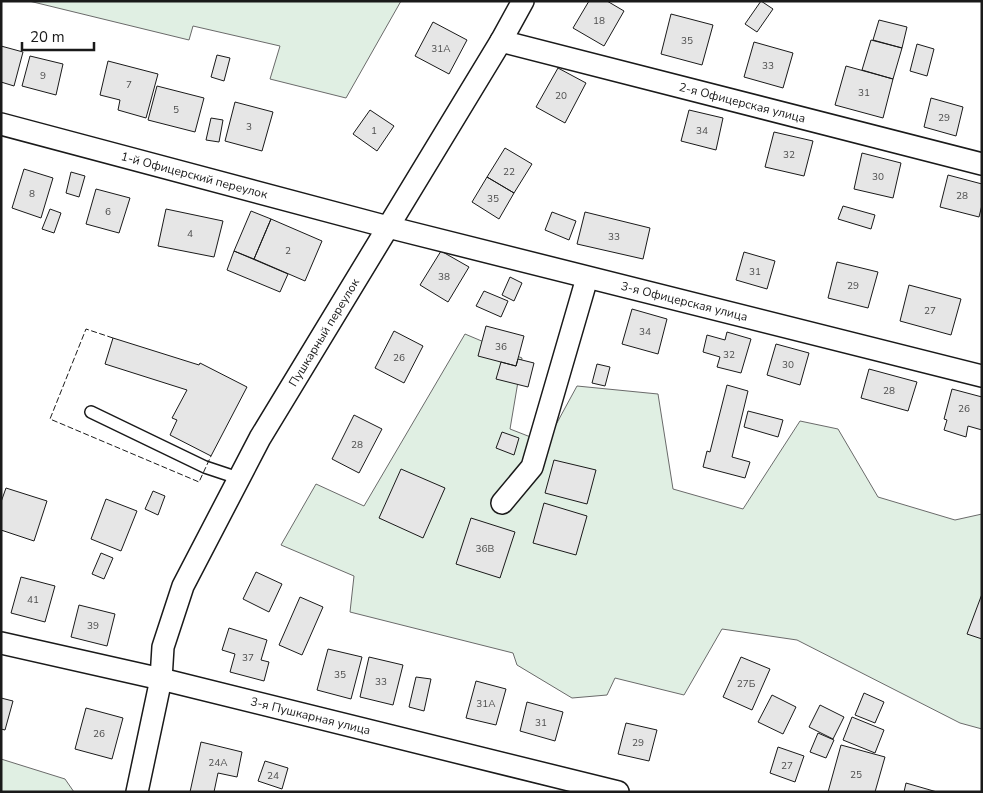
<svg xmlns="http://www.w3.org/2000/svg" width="983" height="793" font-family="'Nunito Sans',sans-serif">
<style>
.green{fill:#e0efe3;stroke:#6a6a6a}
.building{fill:#e6e6e6;stroke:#1a1a1a}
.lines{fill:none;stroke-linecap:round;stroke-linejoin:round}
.service-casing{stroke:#1a1a1a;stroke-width:14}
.minor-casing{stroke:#1a1a1a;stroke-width:24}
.service{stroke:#fff;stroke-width:11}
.minor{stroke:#fff;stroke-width:21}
.fence{stroke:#1a1a1a;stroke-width:1;stroke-dasharray:6 2.5;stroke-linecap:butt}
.labels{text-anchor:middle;stroke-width:4;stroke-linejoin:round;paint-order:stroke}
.number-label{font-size:10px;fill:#4d4d4d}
.street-label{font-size:12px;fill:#1a1a1a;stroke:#fff}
</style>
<rect width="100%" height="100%" fill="#fff"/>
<path class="green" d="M29,1H401L346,98L270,79L280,46L193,26L189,40Z
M465,334L522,358L510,429L546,443L577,386L658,394L673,489L743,509L800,421L838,429L878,497L955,520L982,514V729L960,723L797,640L722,629L684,695L615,678L607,695L572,698L517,665L513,653L350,612L354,576L281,545L316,484L364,506Z
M1,759L65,779L74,792H1Z"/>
<path class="building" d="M589,1H607L624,11L604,46L573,28Z
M761,1L773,9L757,32L745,24Z
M671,14L713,25L702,65L661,54Z
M879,20L907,27L902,48L873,40Z
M433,22L467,40L449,74L415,56Z
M871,40L902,48L893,79L862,70Z
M754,42L793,53L783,88L744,77Z
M917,44L934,49L927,76L910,71Z
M1,46L23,52L14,86L1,82Z
M217,55L230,58L224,81L211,77Z
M30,56L63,64L56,95L22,86Z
M108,61L158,74L146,118L118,110L120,100L100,95Z
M846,66L893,79L883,118L835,105Z
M558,68L586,83L565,123L536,107Z
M157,86L204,98L195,132L148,120Z
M931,98L963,107L956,136L924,127Z
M235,102L273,112L262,151L225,141Z
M370,110L394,126L377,151L353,134Z
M689,110L723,118L716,150L681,141Z
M211,118L223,120L219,142L206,140Z
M774,132L813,141L804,176L765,167Z
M505,148L532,164L514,193L487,177Z
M862,153L901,163L893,198L854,189Z
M24,169L53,178L41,218L12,208Z
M71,172L85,176L79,197L66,193Z
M948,175L982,184V205L979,217L940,207Z
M487,177L514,193L499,219L472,202Z
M96,189L130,198L119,233L86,224Z
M843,206L875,215L871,229L838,219Z
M50,209L61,213L54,233L42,229Z
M166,209L223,221L214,257L158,246Z
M251,211L271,219L254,259L234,251Z
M552,212L576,221L569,240L545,230Z
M585,212L650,228L643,259L577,244Z
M271,219L322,241L305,281L254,259Z
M234,251L288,274L280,292L227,270Z
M441,251L469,267L448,302L420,285Z
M744,252L775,261L767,289L736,280Z
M837,262L878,272L868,308L828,298Z
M510,277L522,283L514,301L502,295Z
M909,285L961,299L951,335L900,321Z
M484,291L508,301L501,317L476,306Z
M632,309L667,319L658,354L622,344Z
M486,326L524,336L516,366L478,356Z
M394,331L423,346L404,383L375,368Z
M727,332L751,339L741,373L717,367L720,357L703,352L707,335L725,340Z
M113,338L199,365L200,363L247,387L211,456L170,435L177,420L172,418L187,390L105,364Z
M776,344L809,353L800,385L767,375Z
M518,359L534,363L528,387L496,379L501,362L516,366Z
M597,364L610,367L605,386L592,383Z
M869,369L917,382L908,411L861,398Z
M727,385L748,391L732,457L750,462L745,478L703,467L707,451L710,452Z
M952,389L982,397V430L968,426L966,437L944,430L947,420L944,419Z
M748,411L783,420L778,437L744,427Z
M354,415L382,429L359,473L332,459Z
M502,432L519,438L514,455L496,448Z
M554,460L596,470L587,504L545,493Z
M401,469L445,488L423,538L379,518Z
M6,488L47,501L34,541L1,530V502Z
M153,491L165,496L158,515L145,509Z
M106,499L137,511L121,551L91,539Z
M544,503L587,516L576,555L533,543Z
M471,518L515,532L500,578L456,564Z
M101,553L113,558L104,579L92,574Z
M256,572L282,584L269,612L243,599Z
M21,577L55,586L45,622L11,613Z
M982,594V639L967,634Z
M300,597L323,607L302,655L279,645Z
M79,605L115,614L107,646L71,637Z
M229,628L267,640L261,660L269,662L264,681L230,672L235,654L222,650Z
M328,649L362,657L351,699L317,690Z
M369,657L403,665L393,705L360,697Z
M741,657L770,669L752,710L723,697Z
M416,677L431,679L424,711L409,707Z
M476,681L506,689L496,725L466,718Z
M864,693L884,702L875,723L855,715Z
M772,695L796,707L783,734L758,722Z
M1,698L13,701L5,730L1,729Z
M527,702L563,712L555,741L520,731Z
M820,705L844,717L833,739L809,727Z
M86,708L123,718L112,759L75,749Z
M852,717L884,730L875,753L843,740Z
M626,723L657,730L649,761L618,754Z
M818,733L834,740L826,758L810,752Z
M201,742L242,752L237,777L218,773L214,792H190Z
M841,745L885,757L875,792H828Z
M778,747L804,756L795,782L770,773Z
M265,761L288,768L282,789L258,781Z
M906,783L937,792H904Z"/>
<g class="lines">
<defs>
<path id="service" d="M91,412L205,467L238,478"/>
<g id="minor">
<path id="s1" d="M501,41L982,164"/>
<path id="s2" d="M1,124L388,227L982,376"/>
<path d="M502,503L532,467L587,278"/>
<path id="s3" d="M1,643L161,679L618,792"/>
<path id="s4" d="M137,792L161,679L163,647L183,586L260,438L501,41L523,1"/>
</g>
</defs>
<use href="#service" class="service-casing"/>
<use href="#minor" class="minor-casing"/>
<use href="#service" class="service"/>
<use href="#minor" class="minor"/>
<path class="fence" d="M113,338L86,329L50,419L199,482L211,456"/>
</g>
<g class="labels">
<g class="number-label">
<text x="599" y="24">18</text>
<text x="687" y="44">35</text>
<text x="441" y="52">31А</text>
<text x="768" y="69">33</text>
<text x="43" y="79">9</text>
<text x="129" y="88">7</text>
<text x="864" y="96">31</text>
<text x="561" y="99">20</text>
<text x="176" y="113">5</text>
<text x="944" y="121">29</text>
<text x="249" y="130">3</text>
<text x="374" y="134">1</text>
<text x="702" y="134">34</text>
<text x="789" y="158">32</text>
<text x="509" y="175">22</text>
<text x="878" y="180">30</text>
<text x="32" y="197">8</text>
<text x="962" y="199">28</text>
<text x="493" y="202">35</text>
<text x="108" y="215">6</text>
<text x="190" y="237">4</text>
<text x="614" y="240">33</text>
<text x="288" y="254">2</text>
<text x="755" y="275">31</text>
<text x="444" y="280">38</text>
<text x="853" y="289">29</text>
<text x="930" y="314">27</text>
<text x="645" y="335">34</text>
<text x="501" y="350">36</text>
<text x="729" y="358">32</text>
<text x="399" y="361">26</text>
<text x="788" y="368">30</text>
<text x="889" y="394">28</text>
<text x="964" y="412">26</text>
<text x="357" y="448">28</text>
<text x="485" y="552">36В</text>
<text x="33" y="603">41</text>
<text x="93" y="629">39</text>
<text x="248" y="661">37</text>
<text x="340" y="678">35</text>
<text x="381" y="685">33</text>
<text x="746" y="687">27Б</text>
<text x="486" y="707">31А</text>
<text x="541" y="726">31</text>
<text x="99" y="737">26</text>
<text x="638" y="746">29</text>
<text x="218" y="766">24А</text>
<text x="787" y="769">27</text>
<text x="856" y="778">25</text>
<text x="273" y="779">24</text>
</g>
<g class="street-label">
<text dy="4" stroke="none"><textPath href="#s1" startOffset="249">2-я Офицерская улица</textPath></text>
<text dy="4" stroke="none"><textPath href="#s2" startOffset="200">1-й Офицерский переулок</textPath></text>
<text dy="4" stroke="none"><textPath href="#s2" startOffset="706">3-я Офицерская улица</textPath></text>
<text dy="4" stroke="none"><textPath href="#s4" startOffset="502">Пушкарный переулок</textPath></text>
<text dy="4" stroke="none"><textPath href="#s3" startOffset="318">3-я Пушкарная улица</textPath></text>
</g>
</g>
<rect width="983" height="793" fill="none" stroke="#1a1a1a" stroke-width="5"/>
<path d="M22 42v8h72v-8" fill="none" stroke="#1a1a1a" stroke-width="2.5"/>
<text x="30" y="42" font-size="15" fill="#1a1a1a" stroke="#ffffff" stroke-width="4" paint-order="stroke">20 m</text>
</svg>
